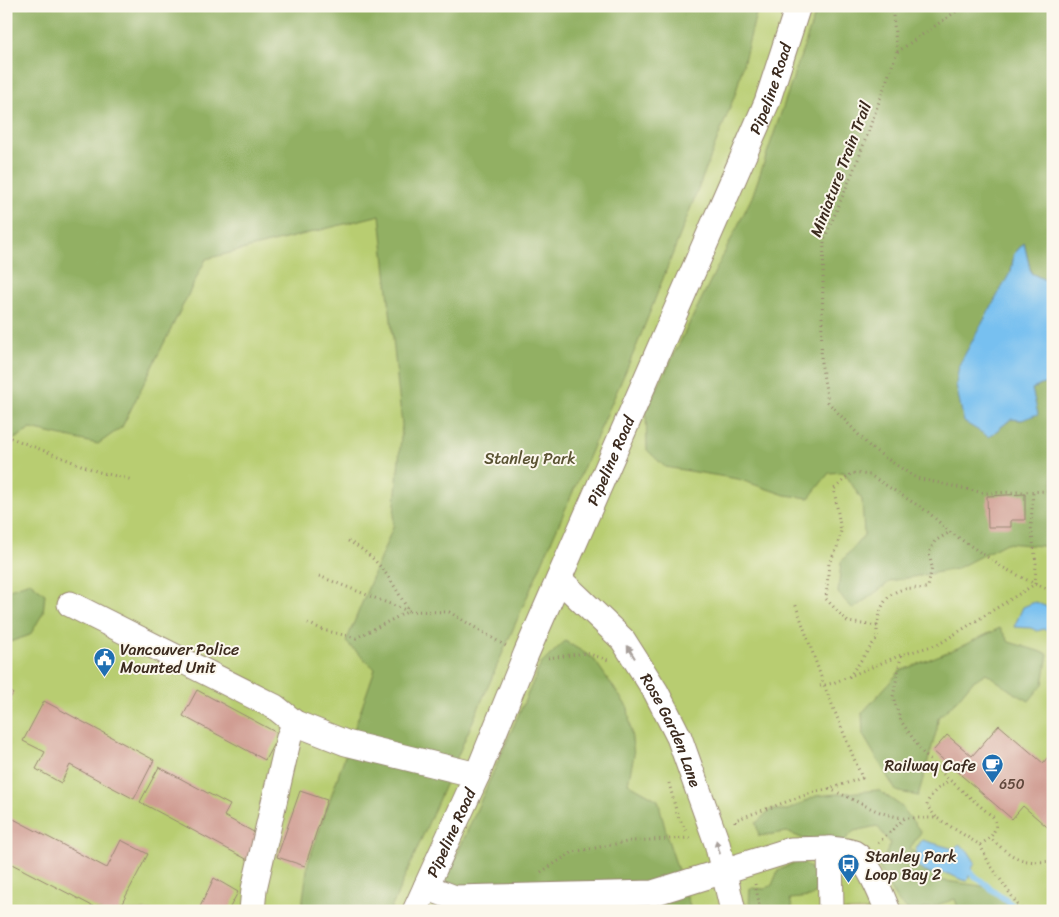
<svg xmlns="http://www.w3.org/2000/svg" width="1059" height="917" font-family="Sriracha,sans-serif">
<style>
.green{fill:#b8cd71;stroke:#7a7c48}
.forest{fill:#92b063;stroke:#666d40}
.water{fill:#77c0f0;stroke:#597587}
.lines{fill:none;stroke-linecap:round;stroke-linejoin:round}
.stream{stroke:#77c0f0;stroke-width:6}
.building{fill:#d09d93}
.minor-casing{stroke:#988672;stroke-width:27}
.path{stroke:#988672;stroke-width:3;stroke-dasharray:1 4;stroke-linecap:butt}
.minor{stroke:#fff;stroke-width:25}
.oneway{fill:#a79f9a}
.labels{text-anchor:middle;stroke-width:4;stroke-linejoin:round;paint-order:stroke}
.number-label{font-size:14px;fill:#60473b}
.street-label{font-size:16px;fill:#3b2a1e;stroke:#fbf7ec}
.park-label{font-size:16px;fill:#5a5333;stroke:#fbf7ec}
.poi-label{font-size:16px;fill:#3b2a1e;stroke:#fbf7ec;text-anchor:start}
</style>
<rect width="100%" height="100%" fill="#fbf7ec"/>
<filter id="ink" filterUnits="userSpaceOnUse"><feTurbulence type="fractalNoise" baseFrequency=".02" numOctaves="2"/><feDisplacementMap in="SourceGraphic" scale="10" xChannelSelector="R" yChannelSelector="G"/><feConvolveMatrix kernelMatrix="1 2 1 2 8 2 1 2 1" color-interpolation-filters="sRGB"/></filter>
<filter id="wash" filterUnits="userSpaceOnUse"><feTurbulence type="fractalNoise" baseFrequency=".0096" numOctaves="4" result="noise"/><feDisplacementMap in="SourceGraphic" scale="20" xChannelSelector="R" yChannelSelector="G"/><feGaussianBlur stdDeviation="1.12" result="paint"/><feColorMatrix in="noise" values="0 0 0 0 0 0 0 0 0 0 0 0 0 0 0 0 0 1.4 0 .05"/><feComposite in="paint" operator="in"/></filter>
<g filter="url(#wash)">
<rect width="100%" height="100%" fill="#f5e1c6"/>
<path class="green" d="M6,6H1053V911H6Z"/>
<path class="forest" d="M6,6H758L736,92L637,345L390,911H300L302,906L308,863L375,669L346,642L393,527L402,425L380,215L206,259L122,427L98,444L31,429L6,444Z
M818,6H1053V284L1031,273L1024,243L1014,254L1011,271L989,437L1011,419L1022,420L1032,389L1053,380V547L1006,543L956,569L891,581L853,609L838,593L841,562L864,535L862,500L844,472L829,473L809,498L785,495L738,479L665,467L647,450L646,411L752,197Z
M30,582L45,594L43,613L30,635L10,642L6,639V592L7,590Z
M1000,628L1009,642L1048,654L1043,684L1029,701L1011,691L986,673L972,682L957,700L938,718L937,729L918,796L896,791L863,735L862,713L900,671L960,647Z
M565,641L593,658L628,708L634,755L628,783L658,800L668,840L691,909L696,911H432L541,664Z
M878,790L901,806L921,832L910,848L938,880L988,887L1014,911H959L955,899C946,902 918,912 912,911C896,907 886,880 879,867L891,844L877,826L854,831L842,843L804,839L787,832L759,836L756,823L770,810H788L816,796Z
M799,860L820,875L823,888L810,897L790,899L793,911H749L750,888L765,889L772,885L778,871Z"/>
<path class="water" d="M1024,243L1031,273L1053,284V380L1032,389L1038,414L1022,420L1011,419L989,437L964,422L956,385L959,365L1011,271L1014,254Z
M1035,602L1052,609L1050,617L1053,619V632L1044,629L1037,631L1031,628L1014,627L1023,607Z
M922,840L954,849L959,844L968,851L975,862L967,881C960,880 955,876 948,874C930,871 930,878 915,864L916,849Z"/>
<g class="lines">
<path class="stream" d="M971,873L1016,908L1018,911"/>
</g>
<g id="blocks">
<path class="building" d="M1025,494V520H1011V527H988L987,496Z
M6,689L13,693L6,706Z
M197,690L279,734L265,760L183,716Z
M44,701L154,760L134,799L70,765L61,783L36,769L45,752L23,741Z
M999,725L1043,763L1053,751V832L1023,806L1012,819L933,751L947,735L972,756Z
M159,767L230,805L224,816L263,837L250,861L140,802Z
M300,791L327,800L305,866L277,857Z
M6,815L107,868L121,840L148,854L118,911H102L6,861Z
M214,878L238,892L228,911H198Z"/>
</g>
</g>
<g filter="url(#ink)">
<use href="#blocks" fill-opacity="0" stroke="#988672" stroke-width="1"/>
<g class="lines">
<defs>
<g id="minor">
<path id="s1" d="M559,579L623,640L656,692L679,737L717,843L733,911"/>
<path d="M70,604L275,707L295,723L346,743L477,775"/>
<path d="M426,887L455,898L653,893L791,850L830,849"/>
<path d="M252,911L254,889L289,737L295,723"/>
<path id="s2" d="M415,911L477,775L526,654L767,102L798,6"/>
<path d="M831,911L830,849C838,850 847,850 854,853C869,861 881,895 888,911"/>
</g>
</defs>
<use href="#minor" class="minor-casing"/>
<path class="path" d="M892,6L897,52
M964,6L897,52L859,157L824,240L821,362L828,402L871,448L916,478L984,493L1053,491
M6,436L99,472L133,480
M348,541C379,557 392,581 408,610
M319,576L408,611
M308,623L323,630L356,638L409,611L449,612L506,646
M877,626C880,608 885,593 904,589C912,587 920,590 928,587L932,567L929,553L935,541L950,532
M901,656L893,697L901,721L923,753L945,776L993,817C998,826 995,830 990,838
M548,658L586,653L608,660
M849,677L877,638V626L848,622L826,599L829,563L837,548L841,531L834,489L852,473L870,475L928,512L950,532L1002,567L1035,584L1036,563L1031,527L1033,492
M820,686L833,683L901,655L939,644L1035,584L1053,591
M669,783L677,814L687,833
M829,789C856,799 874,814 904,818
M936,817L927,806C928,794 941,787 949,780
M735,822V820L817,791L829,789L862,778L824,685L795,603
M878,843L905,818H937L980,845L990,838C1014,859 1021,864 1053,861
M980,845L989,863L1022,911
M541,872L573,852L632,841L690,838
M755,884L761,911"/>
<use href="#minor" class="minor"/>
</g>
<defs><path id="oneway-solid" d="M-6-.8H1V-3.2L6.5 0L1 3.2V.8H-6Z" transform="scale(1.25)"/></defs>
<g class="oneway">
<use href="#oneway-solid" transform="translate(631 652) rotate(-122)"/>
<use href="#oneway-solid" transform="translate(718 847) rotate(-105)"/>
</g>
</g>
<defs>
<symbol id="civic-pin" viewBox="-11 -11 22 30"><path d="M0 17L-7.5 6A9.5 9.5 0 1 1 7.5 6Z" fill="#1f6fb2" stroke="#fbf7ec"/><path d="M-.6-6.5H3V-4.5H.6V-3L4-1V1h2V6H-6V1h2V-1L-.6-3ZM-1.2 2.5V6h2.4V2.5Z" fill="#fff"/></symbol>
<symbol id="cafe-pin" viewBox="-11 -11 22 30"><path d="M0 17L-7.5 6A9.5 9.5 0 1 1 7.5 6Z" fill="#1f6fb2" stroke="#fbf7ec"/><path d="M-5.5-4.5H6V0H3Q3 3.5 0 3.5H-2.5Q-5.5 3.5-5.5 0ZM3-3.2v2h1.7v-2ZM-6 4.5H4V6H-6Z" fill="#fff"/></symbol>
<symbol id="bus-pin" viewBox="-11 -11 22 30"><path d="M0 17L-7.5 6A9.5 9.5 0 1 1 7.5 6Z" fill="#1f6fb2" stroke="#fbf7ec"/><path d="M-5-6H5V4H4V6H2V4H-2V6H-4V4H-5ZM-3.5-4V0h7V-4ZM-3.5 1.2v1.5H-2V1.2ZM2 1.2v1.5H3.5V1.2Z" fill="#fff"/></symbol>
</defs>
<g fill-rule="evenodd">
<use href="#civic-pin" x="92" y="646" width="25" height="34"/>
<use href="#cafe-pin" x="980" y="752" width="25" height="34"/>
<use href="#bus-pin" x="836" y="852" width="25" height="34"/>
</g>
<g class="labels">
<g class="number-label">
<text x="1012" y="789">650</text>
</g>
<g class="street-label">
<text dy="6" stroke="none"><textPath href="#s2" startOffset="896">Pipeline Road</textPath></text>
<text transform="translate(840 169) rotate(-69)" y="6">Miniature Train Trail</text>
<text dy="6" stroke="none"><textPath href="#s2" startOffset="491">Pipeline Road</textPath></text>
<text dy="6" stroke="none"><textPath href="#s1" startOffset="191">Rose Garden Lane</textPath></text>
<text dy="6" stroke="none"><textPath href="#s2" startOffset="86">Pipeline Road</textPath></text>
</g>
<g class="park-label">
<text x="530" y="464">Stanley Park</text>
</g>
<g class="poi-label">
<text x="120" y="655">Vancouver Police<tspan x="120" dy="18">Mounted Unit</tspan></text>
<text x="976" y="771" text-anchor="end">Railway Cafe</text>
<text x="865" y="862">Stanley Park<tspan x="865" dy="18">Loop Bay 2</tspan></text>
</g>
</g>
<rect width="1059" height="917" fill="none" stroke="#fbf7ec" stroke-width="25"/>
</svg>
